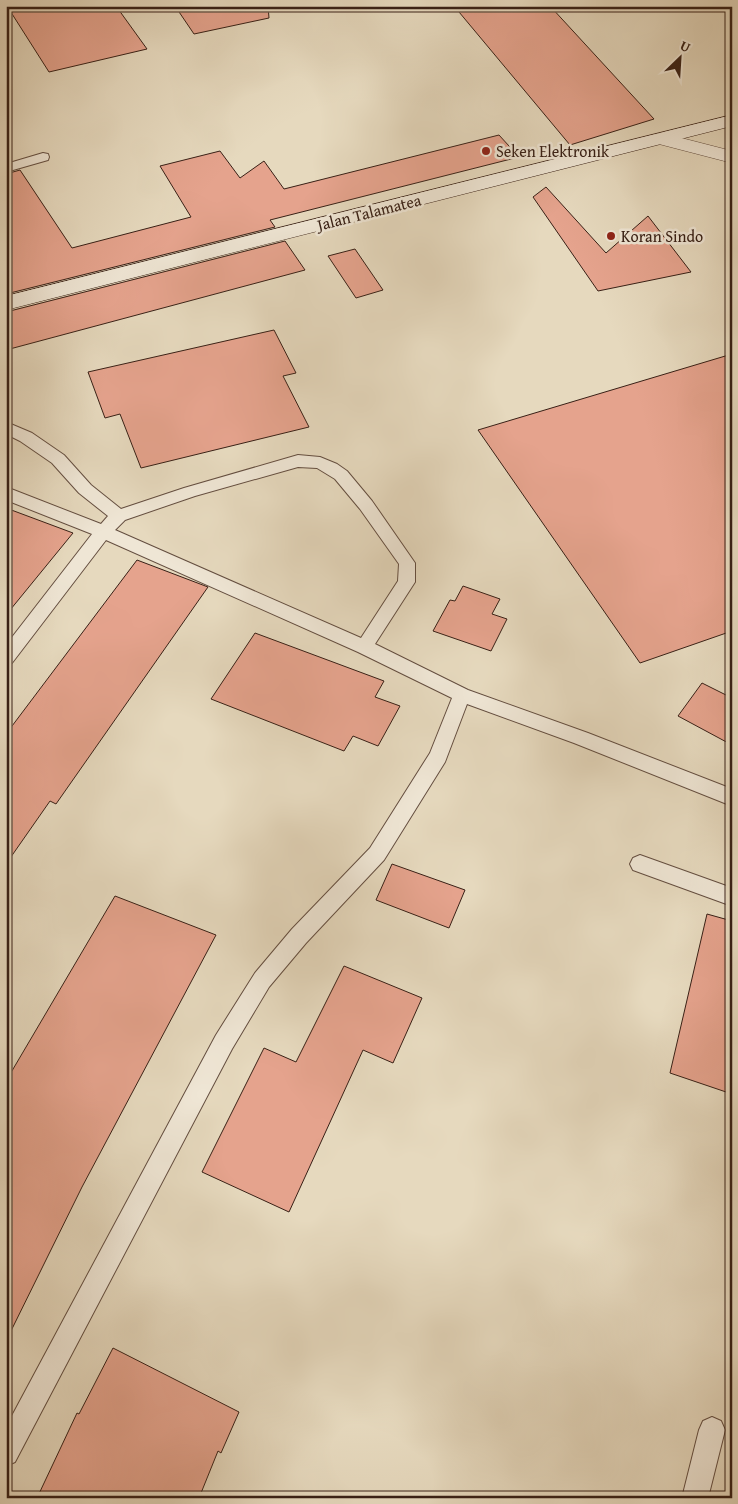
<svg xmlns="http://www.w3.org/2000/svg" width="738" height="1504" font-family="'Gentium Book Plus',serif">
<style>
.building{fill:#e5a38d;stroke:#382016}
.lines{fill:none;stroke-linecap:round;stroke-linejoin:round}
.lane-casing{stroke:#644e40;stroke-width:2}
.street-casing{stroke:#644e40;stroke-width:1}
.secondary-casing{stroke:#382016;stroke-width:1}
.lane{fill:#efe6d5;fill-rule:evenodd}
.street{fill:#efe6d5;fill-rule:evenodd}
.secondary{fill:#efe6d5;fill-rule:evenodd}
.poi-dot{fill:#8f2418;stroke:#efe6d5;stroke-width:2}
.labels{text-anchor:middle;stroke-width:5;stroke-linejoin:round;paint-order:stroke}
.far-poi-label{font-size:16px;fill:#382016;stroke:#efe6d5;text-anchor:start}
.far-street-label{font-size:16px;fill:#382016;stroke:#efe6d5}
</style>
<rect width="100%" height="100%" fill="#e6d9be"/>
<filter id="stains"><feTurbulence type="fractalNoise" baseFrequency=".004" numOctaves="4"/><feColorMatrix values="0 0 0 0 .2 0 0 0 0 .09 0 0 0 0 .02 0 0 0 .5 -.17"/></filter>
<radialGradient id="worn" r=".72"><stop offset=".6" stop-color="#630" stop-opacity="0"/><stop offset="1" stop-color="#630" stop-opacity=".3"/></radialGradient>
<path class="building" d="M7,6H116L147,49L49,72Z
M175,6H268L269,18L194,34Z
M454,6H550L654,119L570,145Z
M499,135L519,157L270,220L275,227L6,294V174L20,170L72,248L191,217L160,166L220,151L240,178L264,161L284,189Z
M546,187L606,253L648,216L691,272L598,291L533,197Z
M285,241L305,270L6,350V312Z
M355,249L383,290L356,298L328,256Z
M274,330L296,373L283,376L309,427L141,468L120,414L105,418L88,372Z
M732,354V631L640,663L478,430Z
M6,508L73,533L6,615Z
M137,560L208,587L56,804L50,801L6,864V734Z
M463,586L500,599L492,614L507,619L491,651L433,631L450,600L455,601Z
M255,633L384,681L375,697L400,706L378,746L353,736L344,751L211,699Z
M702,683L732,698V745L678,716Z
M392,864L465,890L449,928L376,900Z
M115,896L216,935L82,1187L6,1341V1081Z
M707,914L732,921V1094L670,1073Z
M344,966L422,998L393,1063L363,1050L289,1212L202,1172L264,1048L296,1062Z
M113,1348L239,1412L221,1453L218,1451L199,1498H37L77,1413L79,1414Z"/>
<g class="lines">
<defs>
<path id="lane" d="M43,153L48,154L49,157L48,160L6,172V164Z
M6,422L32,433L64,455L91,485L121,509L184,488L298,455L320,457L337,464L347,471L372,501L415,563V582L375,644L468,690L588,733L732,789V806L574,743L467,704L445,762L384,860L306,943L269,987L232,1049L15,1462L6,1466V1427L216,1035L255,973L292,929L370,848L430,753L452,698L358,652L106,540L12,663L6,665V645L92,534L6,500V487L101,524L108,516L79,493L52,463L20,441L6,434ZM298,467L317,468L335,479L360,509L399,564L398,581L361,638L115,530L125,520L195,496Z
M640,855L732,888V906L633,870L630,864L633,858Z
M712,1417L721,1421L725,1430L708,1498H682L699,1430L703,1421Z"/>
<path id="street" d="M662,133L732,151V163L655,143L653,139L655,135Z"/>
<path id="secondary" d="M732,115V126L6,310V296Z"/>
</defs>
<use href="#lane" class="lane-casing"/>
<use href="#street" class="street-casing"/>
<use href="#secondary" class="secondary-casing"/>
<use href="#lane" class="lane"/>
<use href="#street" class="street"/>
<use href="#secondary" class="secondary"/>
</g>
<g class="poi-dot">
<circle cx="486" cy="151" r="5"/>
<circle cx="611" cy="236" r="5"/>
</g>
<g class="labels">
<g class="far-poi-label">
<text x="496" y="157">Seken Elektronik</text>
<text x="621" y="242">Koran Sindo</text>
</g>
<g class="far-street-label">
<text transform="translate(369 212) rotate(-14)" y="6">Jalan Talamatea</text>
</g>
</g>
<rect width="738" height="1504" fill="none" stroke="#e6d9be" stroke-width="25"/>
<rect x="8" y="8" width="723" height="1489" fill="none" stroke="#382016" stroke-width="2.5"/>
<rect x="12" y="12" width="713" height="1479" fill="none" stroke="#382016"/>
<g transform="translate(680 58) rotate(25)" stroke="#efe6d5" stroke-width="4" paint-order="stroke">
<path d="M0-4L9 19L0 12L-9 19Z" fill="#382016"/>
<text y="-8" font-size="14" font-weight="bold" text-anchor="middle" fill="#382016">U</text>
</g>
<rect width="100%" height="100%" filter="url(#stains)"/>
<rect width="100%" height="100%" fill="url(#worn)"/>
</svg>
